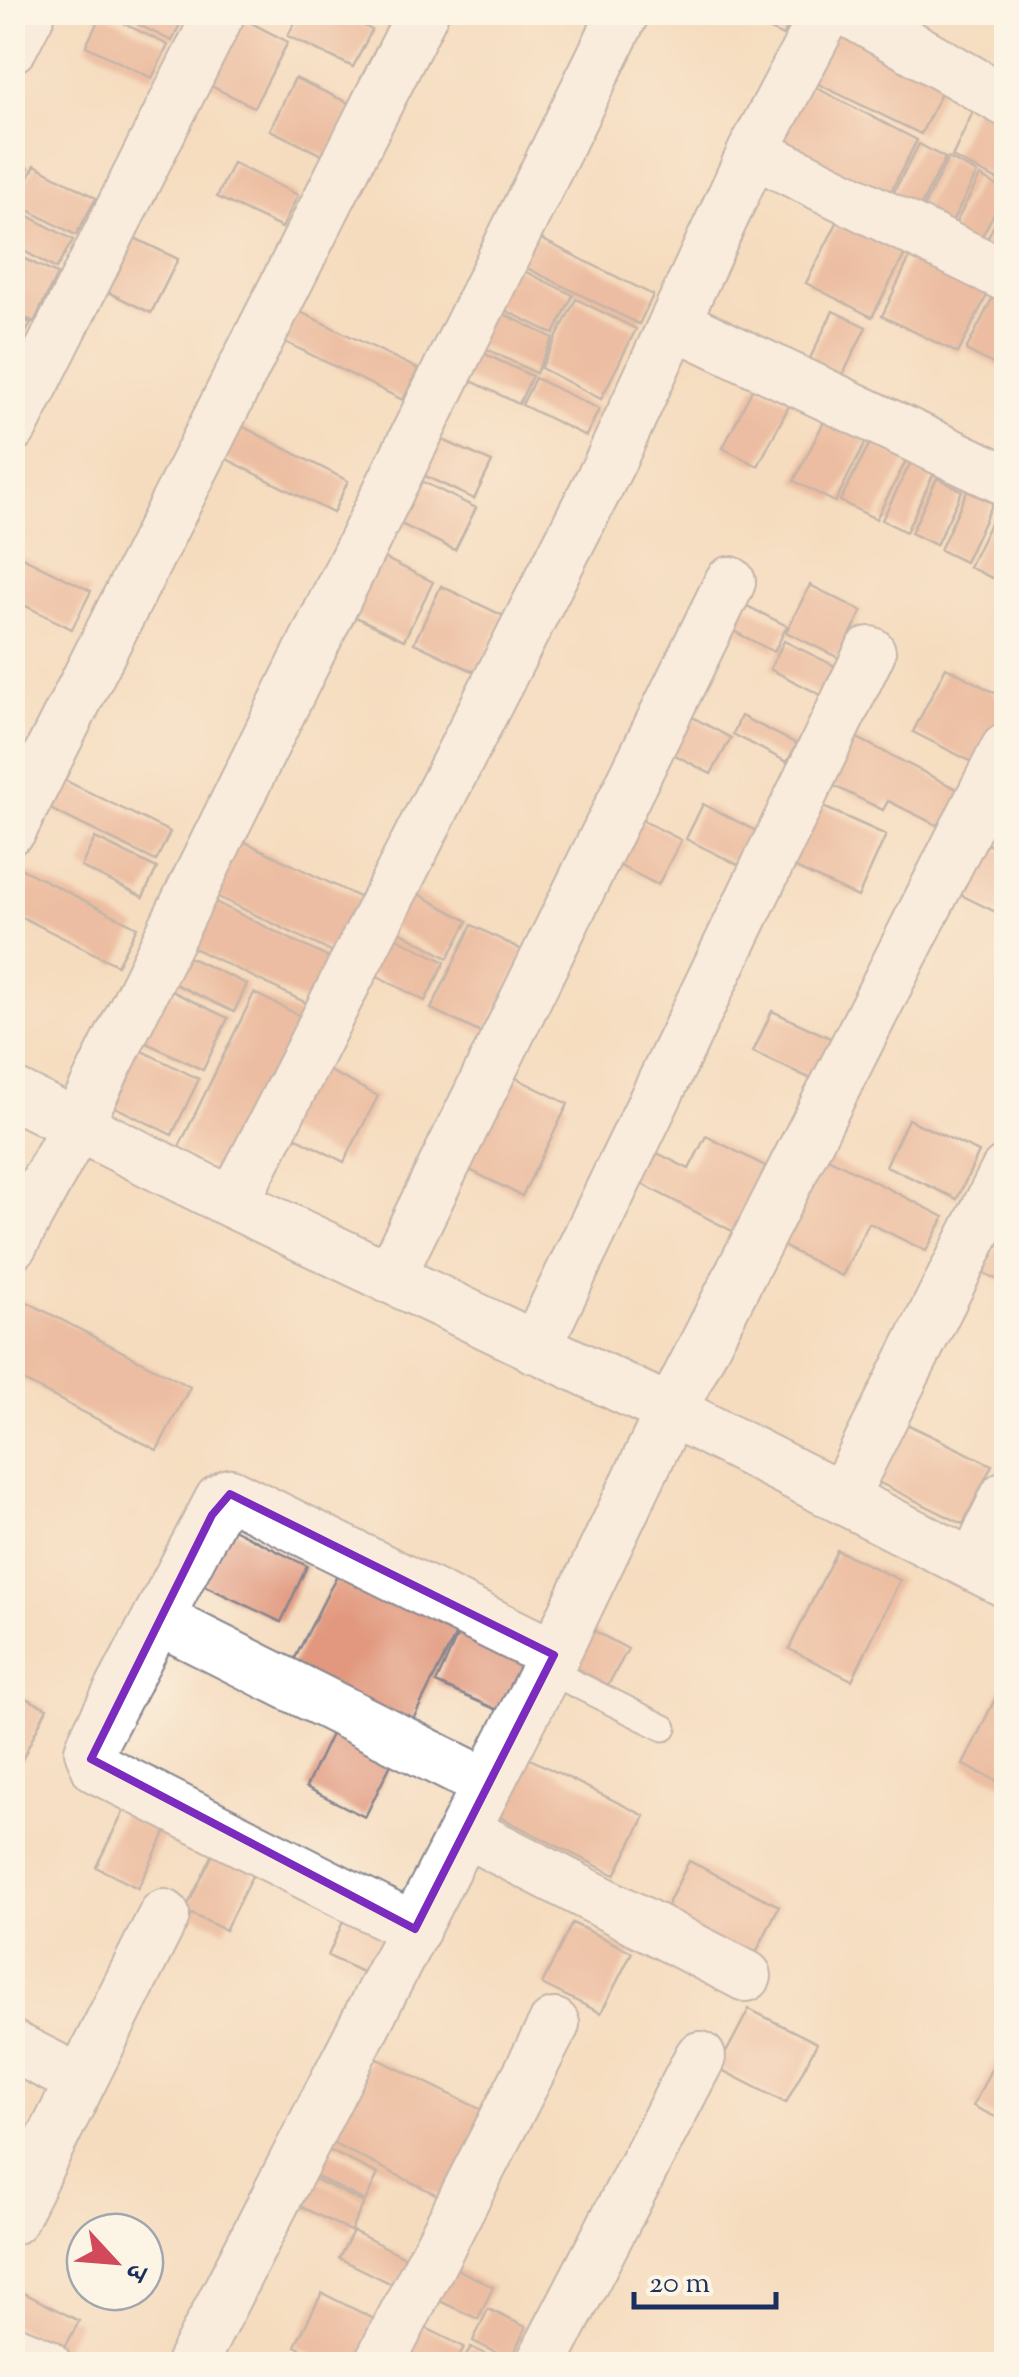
<svg xmlns="http://www.w3.org/2000/svg" width="1019" height="2377" font-family="'Sorts Mill Goudy','Noto Serif Devanagari',serif">
<style>
.building{fill:#e1987e}
.lines{fill:none;stroke-linecap:round;stroke-linejoin:round}
.lane-casing{stroke:#88868e;stroke-width:29}
.street-casing{stroke:#88868e;stroke-width:54}
.lane{stroke:#fff;stroke-width:25}
.street{stroke:#fff;stroke-width:50}
.marked{fill:none;stroke:#7b2cbf;stroke-width:8;stroke-linejoin:round}
</style>
<rect width="100%" height="100%" fill="#fcf5e5"/>
<filter id="ink" filterUnits="userSpaceOnUse"><feTurbulence type="fractalNoise" baseFrequency=".01" numOctaves="2"/><feDisplacementMap in="SourceGraphic" scale="20" xChannelSelector="R" yChannelSelector="G"/><feConvolveMatrix kernelMatrix="1 2 1 2 8 2 1 2 1" color-interpolation-filters="sRGB"/></filter>
<filter id="wash" filterUnits="userSpaceOnUse"><feTurbulence type="fractalNoise" baseFrequency=".0048" numOctaves="4" result="noise"/><feDisplacementMap in="SourceGraphic" scale="40" xChannelSelector="R" yChannelSelector="G"/><feGaussianBlur stdDeviation="2.25" result="paint"/><feColorMatrix in="noise" values="0 0 0 0 0 0 0 0 0 0 0 0 0 0 0 0 0 1.4 0 .05"/><feComposite in="paint" operator="in"/></filter>
<g filter="url(#wash)">
<rect width="100%" height="100%" fill="#f5dcbf"/>
<g id="blocks">
<path class="building" d="M142,12H186L172,41L137,24Z
M230,12L288,42L254,107L195,78Z
M300,12H335L372,30L353,67L288,36Z
M735,12H795L783,36Z
M102,13L168,45L152,78L86,46Z
M827,20L948,79L921,134L800,75Z
M295,78L353,105L328,158L270,130Z
M799,79L917,140L886,201L768,140Z
M977,103L1006,117V160L998,180L952,157Z
M919,144L945,158L915,217L888,203Z
M948,158L977,173L945,236L916,222Z
M12,159L29,168L12,201Z
M233,163L298,195L282,228L217,197Z
M35,165L96,198L76,235L15,203Z
M980,176L1006,191L975,249L949,236Z
M1006,200V262L982,250Z
M14,208L73,240L56,269L12,244Z
M841,215L907,250L872,317L806,283Z
M118,230L178,259L151,313L91,284Z
M523,230L653,295L639,324L509,259Z
M12,253L57,274L34,322L12,311Z
M912,253L989,291L958,353L882,316Z
M508,263L573,295L554,334L488,302Z
M995,293L1006,299V371L966,350Z
M576,299L636,329L601,399L541,368Z
M284,304L418,369L403,400L269,334Z
M488,306L553,338L536,373L470,341Z
M833,311L866,327L836,389L803,373Z
M12,314L31,323L12,358Z
M468,346L532,376L519,404L455,373Z
M535,378L599,409L586,436L522,405Z
M755,384L791,402L758,466L723,448Z
M226,418L348,481L333,513L209,450Z
M826,418L867,439L835,502L794,481Z
M425,432L492,462L474,499L408,468Z
M871,441L907,459L876,519L840,501Z
M911,462L934,473L906,532L882,520Z
M409,475L476,508L455,550L388,518Z
M937,478L962,491L936,545L911,533Z
M967,491L993,503L965,562L940,550Z
M999,505L1006,508V548L992,578L969,567Z
M370,551L433,582L404,640L341,610Z
M12,552L91,591L72,629L12,599Z
M810,585L862,611L839,658L786,632Z
M441,586L504,616L477,673L414,643Z
M735,600L787,626L774,652L722,625Z
M784,641L835,666L821,695L770,669Z
M946,667L1006,699V714L980,766L913,732Z
M681,711L731,738L711,774L662,748Z
M741,716L797,744L787,762L733,734Z
M840,729L966,794L947,830L888,801L883,810L816,777Z
M44,770L170,832L156,861L30,799Z
M1006,787V840L986,830Z
M703,804L760,833L743,867L686,839Z
M817,804L886,835L858,897L789,865Z
M630,814L681,840L658,885L607,859Z
M235,837L369,902L342,957L208,892Z
M95,838L157,868L143,897L81,867Z
M981,841L1006,853V917L957,893Z
M12,864L137,927L117,965L12,912Z
M402,885L468,921L448,958L382,921Z
M205,897L335,961L313,1006L183,943Z
M472,925L526,952L485,1035L431,1009Z
M379,929L445,962L425,1001L360,967Z
M177,952L247,984L234,1012L164,979Z
M155,983L228,1018L203,1070L130,1035Z
M254,993L317,1024L240,1181L177,1151Z
M772,1011L841,1043L822,1084L753,1052Z
M128,1044L199,1079L172,1135L101,1100Z
M308,1060L378,1096L344,1162L274,1126Z
M510,1075L568,1104L522,1196L464,1167Z
M908,1119L979,1152L957,1199L886,1166Z
M706,1136L775,1171L742,1236L619,1172L635,1142L689,1169Z
M820,1154L944,1217L926,1251L869,1223L842,1276L775,1242Z
M1006,1228V1284L984,1273Z
M12,1294L190,1387L157,1450L12,1375Z
M888,1415L992,1465L963,1524L860,1473Z
M231,1528L307,1566L281,1622L203,1585Z
M837,1550L900,1580L852,1680L789,1649Z
M341,1567L459,1628L404,1737L286,1676Z
M585,1626L628,1649L608,1685L566,1663Z
M459,1632L532,1664L509,1715L436,1683Z
M1006,1676V1785L963,1765Z
M12,1692L47,1708L19,1766L12,1763Z
M333,1730L393,1760L365,1817L306,1787Z
M528,1758L645,1816L615,1875L498,1816Z
M126,1806L168,1827L138,1888L96,1867Z
M215,1850L255,1870L225,1930L185,1911Z
M689,1861L779,1906L747,1971L657,1926Z
M348,1910L396,1932L375,1978L328,1956Z
M572,1923L632,1952L601,2013L542,1984Z
M749,2009L817,2043L786,2103L718,2068Z
M1006,2039V2122L973,2106Z
M370,2055L490,2114L448,2200L328,2141Z
M316,2144L378,2174L365,2201L304,2170Z
M303,2173L364,2203L350,2231L290,2201Z
M353,2231L411,2260L398,2287L339,2258Z
M449,2265L493,2287L478,2319L433,2298Z
M12,2287L79,2321L63,2351L12,2325Z
M322,2293L380,2322L359,2364H332L295,2346Z
M488,2309L526,2327L511,2360L473,2341Z
M416,2323L464,2347L455,2364H413L398,2357Z
M471,2347L506,2364H462Z"/>
</g>
</g>
<g filter="url(#ink)">
<use href="#blocks" fill-opacity="0" stroke="#88868e" stroke-width="2.5"/>
<g class="lines">
<defs>
<path id="lane" d="M545,1669L664,1728"/>
<path id="street" d="M850,12L1006,101
M12,47L30,12
M753,152L1006,276
M676,324L1006,480
M12,427L220,12
M12,828L423,12
M12,1093L233,1203L671,1411L1006,1582
M233,1203L611,460L753,152L827,12
M12,1244L77,1125L624,12
M389,1278L730,582
M535,1348L870,652
M842,1498L1006,1171
M974,1565L1006,1496
M158,1619L487,1784
M464,1831L746,1976
M415,1929L97,1768L90,1751L95,1738L220,1500L230,1494L554,1655
M12,2046L81,2081
M12,2219L164,1915
M12,2350L46,2364
M191,2364L554,1655L671,1411L1006,749
M379,2364L554,2024
M541,2364L700,2057"/>
</defs>
<use href="#lane" class="lane-casing"/>
<use href="#street" class="street-casing"/>
<use href="#lane" class="lane"/>
<use href="#street" class="street"/>
</g>
</g>
<path d="M0 0H1019V2377H0ZM230,1494L554,1655L415,1929L91,1759L212,1515Z" fill="#f5dcbf" fill-opacity=".55" fill-rule="evenodd"/>
<path class="marked" d="M230,1494L554,1655L415,1929L91,1759L212,1515Z"/>
<rect width="1019" height="2377" fill="none" stroke="#fcf5e5" stroke-width="50"/>
<g transform="translate(115 2262) rotate(116)"><circle r="48" fill="#fcf5e5" stroke="#a2a6af" stroke-width="2.5"/>
<path d="M0-8L18 38L0 25L-18 38Z" fill="#d1495b"/>
<text y="-15" font-size="28" font-weight="bold" text-anchor="middle" fill="#1b2f5e">उ</text>
</g>
<path d="M634 2292v15h142v-15" fill="none" stroke="#1b2f5e" stroke-width="5"/>
<text x="649" y="2292" font-size="30" fill="#1b2f5e" stroke="#fcf5e5" stroke-width="8" paint-order="stroke">20 m</text>
</svg>
